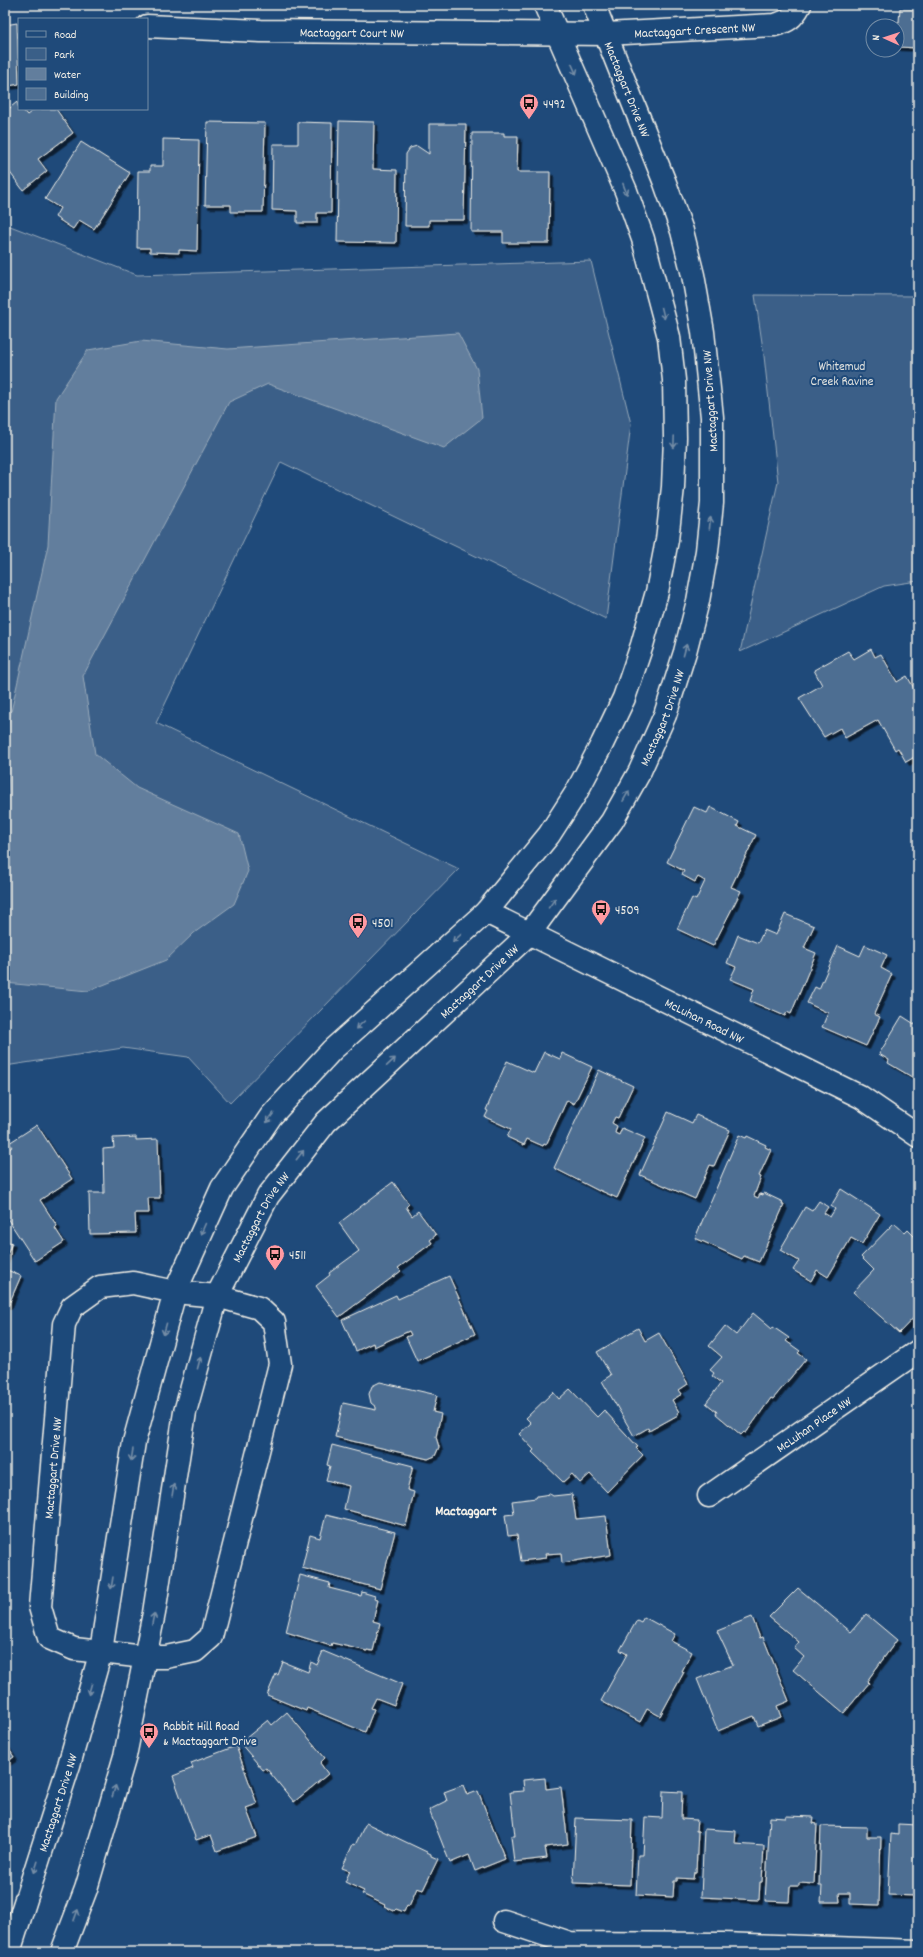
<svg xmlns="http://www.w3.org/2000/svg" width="923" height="1957" font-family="Dekko,sans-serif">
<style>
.green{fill:#3a5f88;stroke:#97a8b8}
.water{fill:#627e9d;stroke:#9cacbb}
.building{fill:#4d6e92;stroke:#f4f1e8;filter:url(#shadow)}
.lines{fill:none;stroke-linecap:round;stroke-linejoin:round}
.minor-casing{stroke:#f4f1e8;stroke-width:25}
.minor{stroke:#1f4a7a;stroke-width:22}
.oneway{stroke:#748da6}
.labels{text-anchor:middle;stroke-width:4;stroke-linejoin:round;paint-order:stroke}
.street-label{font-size:13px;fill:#f4f1e8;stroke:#1f4a7a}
.poi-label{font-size:13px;fill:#f4f1e8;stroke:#1f4a7a;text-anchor:start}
.park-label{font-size:13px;fill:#e1e2de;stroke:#1f4a7a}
.neighbourhood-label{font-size:14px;font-weight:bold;fill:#f4f1e8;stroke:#1f4a7a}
</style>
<defs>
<filter id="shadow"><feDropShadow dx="3.5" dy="3.5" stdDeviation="0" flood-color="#0009"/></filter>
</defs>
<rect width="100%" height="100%" fill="#1f4a7a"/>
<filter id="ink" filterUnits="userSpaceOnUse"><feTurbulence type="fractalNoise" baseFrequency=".025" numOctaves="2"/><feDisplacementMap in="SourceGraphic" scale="8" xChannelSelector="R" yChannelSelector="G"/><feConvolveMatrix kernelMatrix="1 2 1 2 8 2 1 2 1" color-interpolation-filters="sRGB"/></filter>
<g filter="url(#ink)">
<path class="green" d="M5,224L137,275L591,261L631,424L606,619L281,462L156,723L459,869L230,1103L188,1057L123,1048L5,1066Z
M755,295L918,296V581L884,586L740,652L778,482L764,356Z"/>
<path class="water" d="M458,333L477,369L482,418L444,448L268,384L229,402L83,676L95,754L137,788L239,834L248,871L234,904L194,933L166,960L88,991L5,983V811L9,796L7,730L48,545L56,398L88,350L141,341L228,349Z"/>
<path class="building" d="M915,7H918V48L897,47V22H899L900,8L915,9Z
M17,23L19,84L9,86L8,81H5V25Z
M17,102L19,109H22L27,115L35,109H56L73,133L38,159L47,171L23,190L5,166V112Z
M339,121L374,122L373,169L397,170L396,243L337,242Z
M207,122L265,123L263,212H231V205H205Z
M298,122L332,123L331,213H317V223H297V211L272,210L273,144H298Z
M429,124H466L464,220H429V226H405L406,154L410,148L417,146L429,154Z
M472,133H504V136H518L517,172H550L549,243H503V232H471Z
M163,139L199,140L197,251L179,250V253L150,252V248H137L138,171H150V166H163Z
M81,142L130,173L94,229L79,220L73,229L55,217L60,208L45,199Z
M871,649L875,657L881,654L897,682L907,676L918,695V755L906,762L898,748L895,750L878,720L845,738L840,728L824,737L799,698L822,685L814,670L848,651L854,659Z
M694,807L707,813L710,807L739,822L737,826L756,835L731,887L741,891L713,946L677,929L692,898L696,900L705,881L698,877L695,882L682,875L684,871L667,862Z
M785,914L814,926L804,948L816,953L791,1014L787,1012L785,1016L750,1001L754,989L730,979L736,967L727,963L738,935L758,943L764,930L776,935Z
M865,945L887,955L881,968L892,974L874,1014L880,1017L866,1046L822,1027L828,1013L807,1003L815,987L819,989L838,946L860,956Z
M902,1016L916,1025L918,1022V1077L917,1080L888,1063L889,1060L879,1054Z
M544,1052L560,1059L562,1053L592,1067L574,1104L567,1100L546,1145L544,1144L543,1146L527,1139L524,1145L507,1137L511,1129L485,1117L488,1111L486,1110L507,1061L534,1073Z
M599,1070L633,1086L618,1118L615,1117L612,1123L617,1126L615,1133L619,1135L622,1128L645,1138L617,1198L599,1190V1191L554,1168Z
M668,1112L692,1123L696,1115L730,1130L714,1166L710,1165L695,1199L640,1175Z
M37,1125L72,1179L40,1200L57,1226L55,1228L64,1242L35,1261L5,1215V1152L12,1147L9,1143Z
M739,1135L746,1138L747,1136L766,1145L765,1147L771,1150L759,1176L761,1177L754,1196L758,1198L760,1194L763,1195L764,1193L783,1202L782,1205H784L759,1262L744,1256L742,1259L695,1238Z
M136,1137V1140L158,1139L160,1198H148L149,1213H135L136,1233L90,1234L89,1193H104L103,1149L114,1148L113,1138Z
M393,1182L409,1204L406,1207L412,1216L418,1211L436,1235L430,1240L432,1243L398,1268L401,1271L339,1317L316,1286L330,1275L329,1273L359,1251L339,1223Z
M841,1189L880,1214L862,1244L851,1238L828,1277L817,1270L811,1281L793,1270L799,1261L780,1250L805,1207L812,1211L819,1201L828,1207L824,1213L830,1217L835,1209L831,1206Z
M894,1223L905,1233L908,1230L918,1240V1313L899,1333L853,1292L874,1270L861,1257Z
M5,1241L12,1243L5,1260Z
M5,1269L21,1276L8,1306L5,1305Z
M449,1276L475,1334L417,1361L406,1337L411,1335L409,1331L374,1347L373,1343L356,1351L342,1320L396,1295L398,1299Z
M753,1313L772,1329L773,1327L789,1338L786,1341L800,1351L798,1353L806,1359L773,1399L771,1398L746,1433L744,1432L741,1435L716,1414L717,1412L706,1403L721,1383L712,1376L714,1373L710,1370L722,1357L709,1346L725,1326L736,1335Z
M638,1328L645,1341L659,1333L688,1384L679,1390L682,1394L672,1400L679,1412L677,1413L678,1415L649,1431L648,1428L634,1436L602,1381L611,1375L597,1352Z
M380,1382L437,1395L433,1412L441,1414L436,1437L439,1447L435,1456L428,1459L335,1437L343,1403L376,1410V1407L371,1403L369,1394L372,1386Z
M570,1389L597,1417L604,1410L638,1447L636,1448L643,1455L607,1492L590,1474L580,1483L572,1474L563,1482L532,1452L534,1450L519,1434L531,1423L526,1418L553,1392L559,1399Z
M332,1445L413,1466L407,1490L414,1492L406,1526L344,1509L349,1486L326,1480L330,1466L327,1465Z
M550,1494L553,1496L572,1494L576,1519L606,1516L611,1555L562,1563L561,1553L545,1554L546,1558L521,1561L517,1535L508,1536L505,1515L514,1514L512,1501L536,1498L537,1496Z
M326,1515L395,1532L380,1589L302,1568L310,1535L320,1538Z
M300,1575L330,1583L329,1588L361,1596L362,1592L375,1596L374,1599L378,1600L373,1621L380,1623L373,1651L367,1650V1651L332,1643L331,1646L286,1632Z
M798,1588L851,1632L866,1614L897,1640L867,1681L869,1683L844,1713L793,1670L804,1657L794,1648L799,1642L769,1617Z
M644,1617L675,1634L671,1641L692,1652L682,1671L684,1672L660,1716L647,1709L640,1722L601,1701L627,1654L620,1650L637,1620L641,1622Z
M752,1617L760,1638L763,1637L789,1701L777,1706L781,1717L758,1726L754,1716L718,1731L697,1679L733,1665L717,1631Z
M323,1651L402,1684L394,1705L376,1698L371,1708L374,1709L365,1732L307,1708L306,1711L267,1695L276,1674L278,1675L283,1662L308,1672L311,1662L317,1665Z
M287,1712L325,1758L320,1763L328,1774L294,1802L266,1768L263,1770L240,1743L268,1720L272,1725Z
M5,1743L14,1757L5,1763Z
M236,1746L257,1804L246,1808L257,1837L217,1851L211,1835L196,1840L173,1776L193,1768L191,1763Z
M545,1778L546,1789L561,1787L568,1844L545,1847L547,1858L514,1862L511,1836H515L510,1792L524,1791L523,1780Z
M463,1785L467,1795L478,1791L505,1859L475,1871L469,1855L450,1863L429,1810L447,1801L444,1792Z
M663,1791L682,1792L681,1819L697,1820L696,1831H698L696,1872H694L693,1879L677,1878V1881H674L673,1897L636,1895L638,1855H643L645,1817L662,1818Z
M786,1816L814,1817L813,1823L817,1824L814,1884L799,1883V1886H790L789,1902L765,1901L770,1817L786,1818Z
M576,1818L632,1820L630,1885L573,1883Z
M366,1823L431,1854V1856L438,1859L423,1890L417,1888L409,1906L407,1905L404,1912L396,1909L394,1911L384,1906L385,1905L362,1894L364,1891L345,1882L350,1871L342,1868L353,1844L355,1845Z
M898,1824L918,1825V1896L888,1895L891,1834L898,1835Z
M821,1826L867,1827V1837H881L879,1905L850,1904V1893H839L840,1902H821L822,1886H819Z
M704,1829L736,1831L735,1844L764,1846L762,1882H760L759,1900L701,1897Z"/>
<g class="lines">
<defs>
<g id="minor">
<path id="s1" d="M147,26L261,31L606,34L774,25C787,22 793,18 800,5"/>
<path id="s2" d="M486,912L861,1097L918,1136"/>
<path d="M133,1283L175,1292L217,1296L259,1308L274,1322L280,1364L211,1637L195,1651L166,1657H145L74,1649L49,1638L40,1607L64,1324L72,1307L100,1287Z"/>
<path id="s3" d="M709,1496L918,1351"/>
<path d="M504,1921L570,1943L723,1944L918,1951"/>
<path id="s4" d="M9,1952L69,1765L101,1651L134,1442L175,1292L222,1188L271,1116L332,1050L486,912L549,835L576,793L602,744L624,698L642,645L657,592L667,540L673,487L675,438L674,380L669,337L643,239L626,191L545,5"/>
<path id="s5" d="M62,1952L86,1889L125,1756L154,1613L185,1412L217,1296L268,1196L326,1122L529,934L612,821L639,773L665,715L685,652L698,601L707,551L712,503V417L703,332L693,275L682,231L665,183L594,5"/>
</g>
</defs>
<use href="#minor" class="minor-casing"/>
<use href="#minor" class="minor"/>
</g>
<defs><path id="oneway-shaft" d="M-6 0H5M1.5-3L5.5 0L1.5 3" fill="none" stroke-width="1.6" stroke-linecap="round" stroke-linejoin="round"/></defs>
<g class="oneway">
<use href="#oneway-shaft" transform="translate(574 69) rotate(66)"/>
<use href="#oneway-shaft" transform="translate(625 189) rotate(69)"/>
<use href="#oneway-shaft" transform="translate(663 313) rotate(76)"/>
<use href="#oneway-shaft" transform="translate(674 442) rotate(92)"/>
<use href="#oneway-shaft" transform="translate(710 523) rotate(-84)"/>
<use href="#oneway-shaft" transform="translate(685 650) rotate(-75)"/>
<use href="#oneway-shaft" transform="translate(626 796) rotate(-60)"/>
<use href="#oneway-shaft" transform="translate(552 903) rotate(-54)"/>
<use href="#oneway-shaft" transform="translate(457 938) rotate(138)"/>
<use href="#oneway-shaft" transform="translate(360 1025) rotate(138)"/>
<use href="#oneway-shaft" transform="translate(391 1062) rotate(-43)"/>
<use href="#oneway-shaft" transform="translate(270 1118) rotate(127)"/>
<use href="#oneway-shaft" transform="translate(300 1155) rotate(-52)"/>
<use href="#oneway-shaft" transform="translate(203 1229) rotate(114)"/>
<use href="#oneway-shaft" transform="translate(165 1329) rotate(105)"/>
<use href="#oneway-shaft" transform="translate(199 1363) rotate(-75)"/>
<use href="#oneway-shaft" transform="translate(132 1455) rotate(99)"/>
<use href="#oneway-shaft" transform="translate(173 1490) rotate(-81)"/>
<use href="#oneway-shaft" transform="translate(112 1583) rotate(99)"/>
<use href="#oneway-shaft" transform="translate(153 1619) rotate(-79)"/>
<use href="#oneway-shaft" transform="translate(90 1689) rotate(106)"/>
<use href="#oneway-shaft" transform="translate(114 1791) rotate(-73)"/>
<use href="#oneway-shaft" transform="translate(36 1867) rotate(108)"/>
<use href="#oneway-shaft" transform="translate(76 1915) rotate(-70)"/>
</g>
</g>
<defs>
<symbol id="bus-pin" viewBox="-11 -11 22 30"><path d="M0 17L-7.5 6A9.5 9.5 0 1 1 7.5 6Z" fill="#ff9aa2" stroke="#1f4a7a"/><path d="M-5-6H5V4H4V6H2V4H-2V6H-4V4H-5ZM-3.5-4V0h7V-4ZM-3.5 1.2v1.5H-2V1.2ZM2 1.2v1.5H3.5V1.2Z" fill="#111"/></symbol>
</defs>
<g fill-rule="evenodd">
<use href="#bus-pin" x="518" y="92" width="22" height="30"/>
<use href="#bus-pin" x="590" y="898" width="22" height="30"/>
<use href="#bus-pin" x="347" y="911" width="22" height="30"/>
<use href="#bus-pin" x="264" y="1243" width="22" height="30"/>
<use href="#bus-pin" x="138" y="1721" width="22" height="30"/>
</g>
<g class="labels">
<g class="street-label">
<text dy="5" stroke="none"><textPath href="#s1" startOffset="548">Mactaggart Crescent NW</textPath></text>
<text dy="5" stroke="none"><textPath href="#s1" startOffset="205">Mactaggart Court NW</textPath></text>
<text transform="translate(628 89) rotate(68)" y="5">Mactaggart Drive NW</text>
<text transform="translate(709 401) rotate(-94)" y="5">Mactaggart Drive NW</text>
<text dy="5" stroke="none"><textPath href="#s5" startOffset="1414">Mactaggart Drive NW</textPath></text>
<text dy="5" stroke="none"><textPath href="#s5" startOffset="1090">Mactaggart Drive NW</textPath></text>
<text dy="5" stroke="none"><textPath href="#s2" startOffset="244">McLuhan Road NW</textPath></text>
<text dy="5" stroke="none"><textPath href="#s5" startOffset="766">Mactaggart Drive NW</textPath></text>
<text dy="5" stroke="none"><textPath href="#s3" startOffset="127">McLuhan Place NW</textPath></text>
<text transform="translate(52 1468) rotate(-85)" y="5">Mactaggart Drive NW</text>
<text dy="5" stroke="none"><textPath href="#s4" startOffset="157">Mactaggart Drive NW</textPath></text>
</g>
<g class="poi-label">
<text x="543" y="108">4492</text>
<text x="615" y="914">4509</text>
<text x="372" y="927">4501</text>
<text x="289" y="1259">4511</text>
<text x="163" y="1730">Rabbit Hill Road<tspan x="163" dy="15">&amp; Mactaggart Drive</tspan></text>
</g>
<g class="park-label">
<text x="842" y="370">Whitemud<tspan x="842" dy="15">Creek Ravine</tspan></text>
</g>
<g class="neighbourhood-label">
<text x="466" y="1515">Mactaggart</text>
</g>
</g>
<rect width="923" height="1957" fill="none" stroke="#1f4a7a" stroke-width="20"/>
<rect x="10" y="10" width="903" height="1937" fill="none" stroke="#f4f1e8" stroke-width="1.5" filter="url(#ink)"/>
<rect x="18" y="18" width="130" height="92" fill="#1f4a7a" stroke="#748da6"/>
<rect x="26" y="31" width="20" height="6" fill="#1f4a7a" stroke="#748da6"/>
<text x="54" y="38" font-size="12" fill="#f4f1e8">Road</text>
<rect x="26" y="48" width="20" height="12" fill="#3a5f88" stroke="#748da6"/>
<text x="54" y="58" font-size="12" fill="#f4f1e8">Park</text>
<rect x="26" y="68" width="20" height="12" fill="#627e9d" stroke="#748da6"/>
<text x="54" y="78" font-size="12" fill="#f4f1e8">Water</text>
<rect x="26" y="88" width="20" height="12" fill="#4d6e92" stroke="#748da6"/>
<text x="54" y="98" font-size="12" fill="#f4f1e8">Building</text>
<g transform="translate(885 38) rotate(273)"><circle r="19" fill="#1f4a7a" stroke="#748da6"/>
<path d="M0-3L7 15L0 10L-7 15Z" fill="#ff9aa2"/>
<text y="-6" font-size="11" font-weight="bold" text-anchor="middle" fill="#f4f1e8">N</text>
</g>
</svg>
